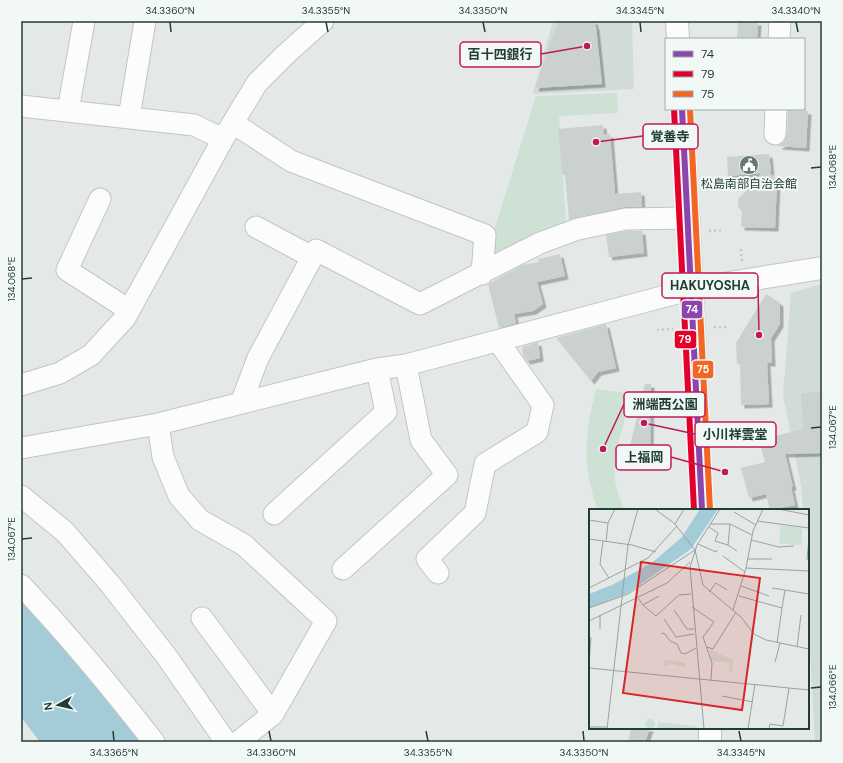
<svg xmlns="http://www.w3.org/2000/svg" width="843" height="763" font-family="'DM Sans','Noto Sans JP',sans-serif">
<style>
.built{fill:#d1dbd7}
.green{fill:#cde2d5}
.water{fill:#a4ccd8}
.building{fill:#cbd1cf;filter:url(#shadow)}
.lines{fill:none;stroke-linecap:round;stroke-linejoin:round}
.street-casing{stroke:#c1c6c4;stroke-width:23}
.secondary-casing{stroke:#bfc7c4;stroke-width:24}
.path{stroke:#c1c9c8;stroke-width:2.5;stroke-dasharray:2 3;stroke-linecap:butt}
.street{stroke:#fbfcfb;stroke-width:21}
.secondary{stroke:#fbfcfb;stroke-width:22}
.bus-1-casing{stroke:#f2f8f6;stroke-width:9}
.bus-2-casing{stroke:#f2f8f6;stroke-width:9}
.bus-3-casing{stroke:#f2f8f6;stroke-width:9}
.bus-1{stroke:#8e44ad;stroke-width:6}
.bus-2{stroke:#e4002b;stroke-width:6}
.bus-3{stroke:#f26522;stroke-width:6}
.ticks{fill:none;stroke:#213d38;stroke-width:1.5}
.labels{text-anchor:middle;stroke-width:4;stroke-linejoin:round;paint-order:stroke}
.poi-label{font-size:12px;fill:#213d38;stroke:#f2f8f6}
.inset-road{fill:none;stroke:#96a4a1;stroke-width:1}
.view{fill:#d62828;fill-opacity:0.15;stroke:#d62828;stroke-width:2}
.inset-edge{fill:none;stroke:#213d38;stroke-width:2}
.leader{fill:none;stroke:#c2185b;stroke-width:1.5}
.callout-dot{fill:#c2185b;stroke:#f2f8f6;stroke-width:1.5}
.callout{fill:#f2f8f6;stroke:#c2185b;stroke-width:1.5}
.callout-label{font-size:13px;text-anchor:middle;font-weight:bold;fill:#213d38}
.line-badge{stroke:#f2f8f6;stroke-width:1.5}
.badge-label{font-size:11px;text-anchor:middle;font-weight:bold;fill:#fff}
.neatline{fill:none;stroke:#213d38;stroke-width:1.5}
.ticks-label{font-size:10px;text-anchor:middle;fill:#213d38}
</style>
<defs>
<filter id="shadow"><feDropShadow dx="3.5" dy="3.5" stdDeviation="0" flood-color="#0004"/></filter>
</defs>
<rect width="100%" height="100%" fill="#e4e9e7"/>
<path class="built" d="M553,21H632L634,89L533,94Z
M822,284V742H815L808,611V510H803L801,486L783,395L791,293Z"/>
<path class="green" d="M617,93L618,113L559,116L566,227L491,261L490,252L495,227L536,96Z
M596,389L626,393L631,403C623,420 613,461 615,480C616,490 621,500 624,510H598C581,465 585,434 596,389Z"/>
<path class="water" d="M21,598L148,742H40L21,717Z"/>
<path class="building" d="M558,21H594L596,27L602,84L535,88Z
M738,22H758L757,39H737Z
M788,110L808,111L806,148L778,146L785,141L787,135Z
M603,125L604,135L610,134L615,194L641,192L642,207H624L569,220L565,175L562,174L558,129Z
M769,154L771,172H769L777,181L775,228L741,227L742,211L738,207V199L762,173L728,176L727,157Z
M627,231H642L644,253L609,257L606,235Z
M560,254L565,276L537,282L543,304L533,311L514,314L516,323L499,328L488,284L523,265L539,262L538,259Z
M766,294L780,303V324L771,338L772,363H767L769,404L741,405L740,364H737L736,343Z
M606,324L616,368L598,372L591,381L556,338Z
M538,342L540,358L527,361L523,356L522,347Z
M645,384H651L650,454H628Z
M822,392V453L785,454L793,487H791L795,505L770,510L766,494L749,498L741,468L765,462L759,440L803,429L801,393Z
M631,728H650L645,742H628Z"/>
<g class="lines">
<defs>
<path id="street" d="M779,39L780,21
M21,106L194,125L223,139
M68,111L84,21
M129,117L145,21
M233,123L291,161L485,235L482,274
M775,134L776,109
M100,199L67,270L129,310
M256,227L312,257
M21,385L60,373L91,355L125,318L223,139L257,83L286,54L323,21
M241,403L258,358L316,250L420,304L540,243L578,229L626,219L689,218
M158,424L163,457L179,496L200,520L244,545L326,621L273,714L238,742
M21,448L158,424L377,369L406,365L692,289
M21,496L65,532L110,584L167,657L226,742
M274,514L386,412L377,369
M343,569L447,475L421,440L406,365
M438,573L427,559L475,513L485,464L537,432L543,405L498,341
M21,585C68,635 112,688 154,742
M202,618L273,714"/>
<path id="secondary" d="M677,21L678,39
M682,109L692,289L702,510
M692,289L822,268
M710,728V742"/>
</defs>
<use href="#street" class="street-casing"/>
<use href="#secondary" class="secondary-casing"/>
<path class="path" d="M709,231L723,230
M741,249L742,261
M714,327H726
M657,330L673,329"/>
<use href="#street" class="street"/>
<use href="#secondary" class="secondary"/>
<defs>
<path id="bus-1" d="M682,109L702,510"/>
<path id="bus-2" d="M674,109L694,510"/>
<path id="bus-3" d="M690,109L710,510"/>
</defs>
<use href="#bus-1" class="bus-1-casing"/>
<use href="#bus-2" class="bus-2-casing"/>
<use href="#bus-3" class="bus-3-casing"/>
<use href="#bus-1" class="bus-1"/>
<use href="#bus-2" class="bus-2"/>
<use href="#bus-3" class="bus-3"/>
</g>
<path class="ticks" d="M170,22L171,32M326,22L328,32M483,22L485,32M640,22L641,32M796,22L798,32M811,168L821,167M22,279L32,278M811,428L821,427M22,539L32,538M811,688L821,687M113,731L114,741M269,731L271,741M426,731L428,741M583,731L584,741M739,731L741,741"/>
<defs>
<symbol id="civic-disc" viewBox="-11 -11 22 22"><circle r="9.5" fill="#657975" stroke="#f2f8f6"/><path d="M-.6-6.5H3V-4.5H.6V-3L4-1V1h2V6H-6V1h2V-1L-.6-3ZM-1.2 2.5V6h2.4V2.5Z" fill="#fff"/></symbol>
</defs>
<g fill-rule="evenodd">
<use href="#civic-disc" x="738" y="154" width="22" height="22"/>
</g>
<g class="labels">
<g class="poi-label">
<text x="749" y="188">松島南部自治会館</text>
</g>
</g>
<g transform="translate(589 509)">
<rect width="220" height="220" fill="#e4e9e7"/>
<path d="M192,16L213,19V36L190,35ZM120,140L144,151L143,163H140L141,154L123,152ZM82,151L97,154L96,158L83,155L75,157V152ZM56 215a5 5 0 1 1 10 0a5 5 0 1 1-10 0ZM69,213L107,217L108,220H68Z" fill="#cde2d5"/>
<path d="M111,0H129L102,40L39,84L0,99V85L23,76L64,53L93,28Z" fill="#a4ccd8"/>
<path class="inset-road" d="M66,0L86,15L106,41L114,76L152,108L165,125L177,131L220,140M189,0L220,6M145,3L167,16M0,11L19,14L17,33M168,12L220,19M19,14L26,0M86,15L95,0M122,15H141L163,26M141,15L139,36L148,42M120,18L129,24L126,32L139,36M0,30L43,36L67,43M162,31L190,38L205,37M14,32L11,55L20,69M109,35L127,43L128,41M134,47L156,63M159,50H183M218,51L220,29M157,59L220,62M152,77L180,87M0,79L59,49L88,17M183,79L196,81M120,83L127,74L138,81M150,87L193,99L196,81L220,85M49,89L54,96L67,107L90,86L102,85M54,96L70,87M103,98L125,113L114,128L123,154L122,172M0,99L39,85L106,41M85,101L98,120H105M144,101L157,59L164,22L174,0M11,106V120M75,110L87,128L105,125M0,112L78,74L101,53M72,125L75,124L81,132L88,135L92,144L96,145L107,139M188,134L193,99M118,138L124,140L147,103M208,138L212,106M186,153L191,134M0,155L2,128M0,159L220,181M133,187L164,193M0,218H18M18,220L39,36L49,0M115,220L101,58L108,36L131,0M159,220L166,175M180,220L181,215L194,217L200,179"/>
<path class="view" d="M52,53L171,69L153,201L34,184Z"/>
<rect width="220" height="220" class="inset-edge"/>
</g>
<path class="leader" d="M587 46L541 54M596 142L643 136M759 335L758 286M603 449L624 404M644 423L695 434M725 472L671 457"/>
<g class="callout-dot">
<circle cx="587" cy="46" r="4"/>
<circle cx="596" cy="142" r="4"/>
<circle cx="759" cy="335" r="4"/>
<circle cx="603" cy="449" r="4"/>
<circle cx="644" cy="423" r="4"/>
<circle cx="725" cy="472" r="4"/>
</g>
<g class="callout">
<rect x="460" y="42" width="81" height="25" rx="4"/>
<rect x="643" y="124" width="55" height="25" rx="4"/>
<rect x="662" y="273" width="96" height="25" rx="4"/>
<rect x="624" y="392" width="81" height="25" rx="4"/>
<rect x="695" y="422" width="81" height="25" rx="4"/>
<rect x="616" y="445" width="55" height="25" rx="4"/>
</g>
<g class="callout-label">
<text x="500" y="59">百十四銀行</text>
<text x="670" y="141">覚善寺</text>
<text x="710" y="290">HAKUYOSHA</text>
<text x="665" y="409">洲端西公園</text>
<text x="735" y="439">小川祥雲堂</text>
<text x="644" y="462">上福岡</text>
</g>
<g class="line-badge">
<rect x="681" y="300" width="22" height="19" rx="4" fill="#8e44ad"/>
<rect x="674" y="330" width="23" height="19" rx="4" fill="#e4002b"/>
<rect x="692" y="360" width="22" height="19" rx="4" fill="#f26522"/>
</g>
<g class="badge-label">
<text x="692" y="313">74</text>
<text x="685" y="343">79</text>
<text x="703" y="373">75</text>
</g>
<rect width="843" height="763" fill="none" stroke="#f2f8f6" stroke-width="44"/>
<rect x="665" y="38" width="140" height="72" fill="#f2f8f6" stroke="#9eadaa"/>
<rect x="673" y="51" width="20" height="6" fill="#8e44ad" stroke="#9eadaa"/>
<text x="701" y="58" font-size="12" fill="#213d38">74</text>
<rect x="673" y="71" width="20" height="6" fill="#e4002b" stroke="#9eadaa"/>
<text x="701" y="78" font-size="12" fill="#213d38">79</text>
<rect x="673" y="91" width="20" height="6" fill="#f26522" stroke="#9eadaa"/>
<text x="701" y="98" font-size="12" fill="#213d38">75</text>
<g transform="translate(58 705) rotate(262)" stroke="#f2f8f6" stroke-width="3" paint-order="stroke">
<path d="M0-3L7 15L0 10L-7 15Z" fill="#213d38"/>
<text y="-6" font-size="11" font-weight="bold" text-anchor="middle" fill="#213d38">N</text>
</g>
<rect x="22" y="22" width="799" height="719" class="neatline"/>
<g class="ticks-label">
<text x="170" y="14">34.3360°N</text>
<text x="326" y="14">34.3355°N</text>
<text x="483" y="14">34.3350°N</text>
<text x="640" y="14">34.3345°N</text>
<text x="796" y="14">34.3340°N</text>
<text transform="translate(832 167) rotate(-90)" y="4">134.068°E</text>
<text transform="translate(11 279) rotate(-90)" y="4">134.068°E</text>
<text transform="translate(832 427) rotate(-90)" y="4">134.067°E</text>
<text transform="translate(11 539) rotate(-90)" y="4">134.067°E</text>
<text transform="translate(832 687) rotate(-90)" y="4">134.066°E</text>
<text x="114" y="756">34.3365°N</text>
<text x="271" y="756">34.3360°N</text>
<text x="428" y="756">34.3355°N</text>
<text x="584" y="756">34.3350°N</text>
<text x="741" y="756">34.3345°N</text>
</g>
</svg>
